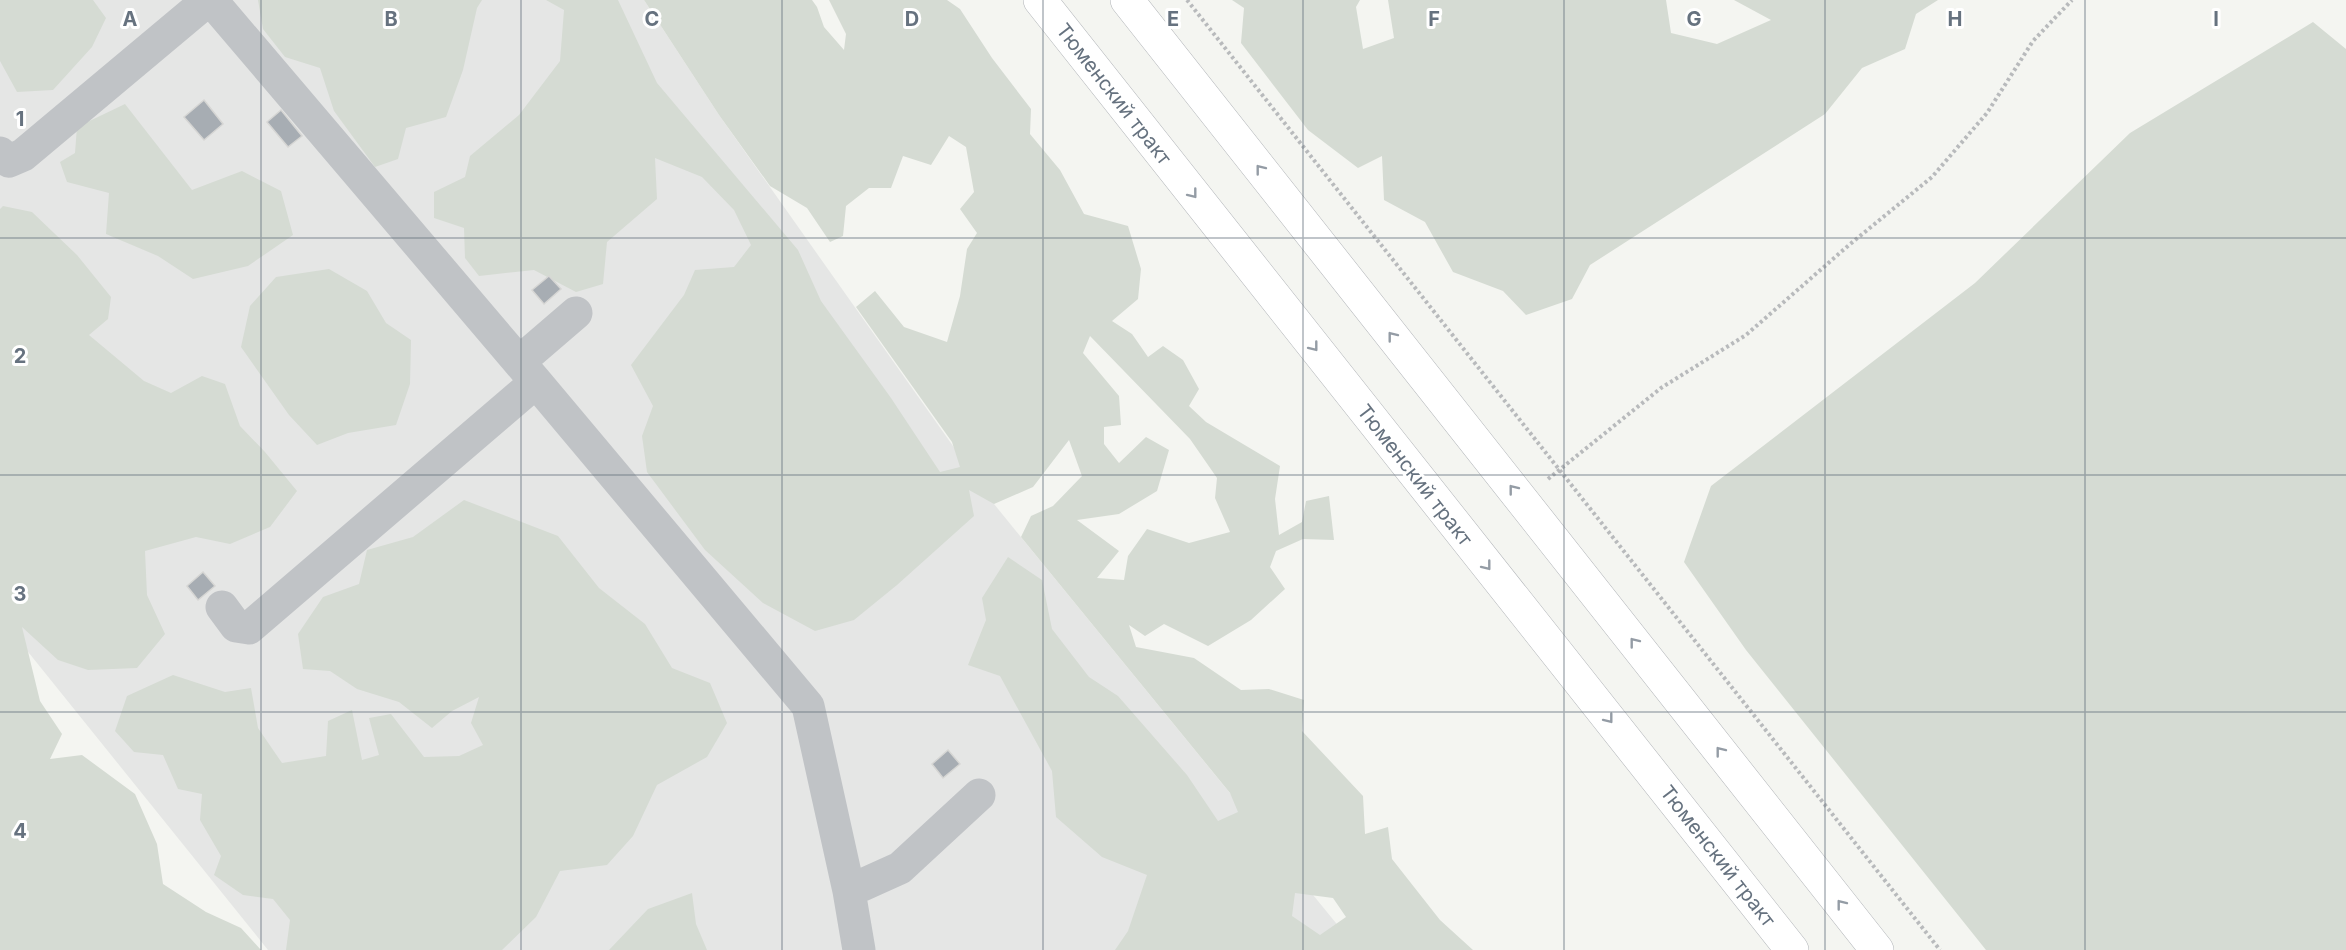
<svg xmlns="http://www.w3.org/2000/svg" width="2346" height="950" font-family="Inter,sans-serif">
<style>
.built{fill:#e5e6e5}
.green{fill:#d5dbd3;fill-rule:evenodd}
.building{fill:#a7adb3;stroke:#d6d6d4;stroke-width:1.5}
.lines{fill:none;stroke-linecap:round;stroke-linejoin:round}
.major-casing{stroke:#b2b5b9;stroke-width:34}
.path{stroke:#b8babc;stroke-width:4;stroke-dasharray:3 3;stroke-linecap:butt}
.minor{stroke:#c0c3c6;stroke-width:33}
.major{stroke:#fff;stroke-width:33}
.oneway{stroke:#949ca5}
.grid{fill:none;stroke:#66727f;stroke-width:1.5;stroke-opacity:0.55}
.labels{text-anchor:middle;stroke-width:6;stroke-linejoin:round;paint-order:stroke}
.street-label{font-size:20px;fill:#66727f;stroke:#fff}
.grid-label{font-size:20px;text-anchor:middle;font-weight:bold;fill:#66727f;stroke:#fff;stroke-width:6;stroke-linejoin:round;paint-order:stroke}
</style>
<rect width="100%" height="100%" fill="#f4f5f1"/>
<path class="built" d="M0,0H644L719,115L994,504L1358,950H268L0,617Z"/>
<path class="green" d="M0,0H93L106,18L92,47L53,90L17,92L0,61Z
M258,0H482L477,8L463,70L446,117L406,128L398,159L375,167L334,111L320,68L285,57L263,29Z
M546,0H618L657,83L798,250L821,301L891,398L940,472L960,467L952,442L856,307L875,291L904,327L947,342L960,296L967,249L977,233L960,209L974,192L966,147L949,136L931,165L903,156L891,188H869L846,206L843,236L830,242L807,208L770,186L719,115L644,0H812L817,7L824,27L844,50L846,34L829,0H947L960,9L992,58L1031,109L1030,134L1060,170L1084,214L1128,226L1141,269L1138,299L1112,321L1132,334L1148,357L1163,346L1183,360L1199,389L1189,406L1206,422L1280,466L1275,499L1279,535L1302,522L1306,501L1329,496L1334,540L1303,539L1276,551L1270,567L1285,589L1251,620L1208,646L1164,624L1145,636L1129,625L1136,647L1194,658L1241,690L1269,689L1304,700L1302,731L1363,796L1365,834L1388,827L1392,859L1440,920L1473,950H1115L1128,931L1147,875L1102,857L1056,817L1052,771L1000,676L968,665L986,620L982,598L1008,557L1042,580L1052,629L1089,677L1118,696L1187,775L1218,821L1238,812L1230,793L1021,537L1031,516L1053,506L1082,476L1069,440L1033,487L994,504L969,490L974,516L897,585L854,620L815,631L763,603L705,550L647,472L642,436L653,406L631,365L684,295L695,270L734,267L751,245L734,210L702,177L655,158L657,199L607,242L603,284L576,292L534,270L479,276L465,258L464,228L434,218V192L465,177L470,156L519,115L560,61L564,10ZM1090,336L1190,439L1217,478L1215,498L1230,532L1189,543L1147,529L1128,556L1124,580L1097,578L1119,551L1077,520L1119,514L1157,491L1169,450L1146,437L1119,463L1104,444V427L1121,425L1119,396L1083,353ZM1295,893L1333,898L1346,917L1320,935L1292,916Z
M1232,0H1360L1356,7L1363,49L1394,38L1388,0H1666L1671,33L1717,44L1771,20L1734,0H1938L1916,14L1905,49L1862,68L1825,114L1590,265L1572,299L1526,315L1503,291L1453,272L1425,222L1384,200L1382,156L1358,168L1308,130L1241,43L1244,8Z
M2313,22L2346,49V950H1986L1746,650L1684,562L1711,486L1975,283L2130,133Z
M125,104L192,190L242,171L281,191L293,235L248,266L193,279L158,256L106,234L109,193L67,182L60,162L75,153L77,127Z
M3,206L32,212L77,255L111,297L108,319L89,335L144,381L171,393L202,376L225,384L240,426L265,452L297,491L270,527L230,544L196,537L145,551L147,595L165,634L137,668L88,670L58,660L22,627L40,701L62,734L50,759L82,755L135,794L157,844L163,884L206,912L241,928L261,950H0V209Z
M329,269L367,291L386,323L411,340L410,384L396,425L348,433L317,445L289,415L241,347L250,306L276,277Z
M464,500L558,536L599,588L645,624L672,668L710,683L727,723L707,757L657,785L633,836L607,865L560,871L536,917L502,950H286L290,920L273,899L243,895L214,875L221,856L200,820L202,794L178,789L163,755L134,752L115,731L127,696L173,675L225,692L251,688L258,728L282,763L326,756L328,721L352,710L362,760L379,755L369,718L391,714L424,757L459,756L483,745L471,723L479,697L452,711L432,728L399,702L357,689L330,671L303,669L298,634L323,597L359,584L367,550L413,537Z
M692,893L696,924L707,950H609L648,909Z"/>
<path class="building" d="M204,100L223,124L204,140L184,117Z
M281,110L302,136L288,147L267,122Z
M549,276L561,289L544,304L532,290Z
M203,572L215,586L198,600L187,586Z
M948,750L960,764L943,778L932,764Z"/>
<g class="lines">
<defs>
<path id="major" d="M1040,0L1792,950
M1127,0L1877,950"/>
</defs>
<use href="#major" class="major-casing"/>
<path class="path" d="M1187,0L1940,950
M1548,479L1661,388L1746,335L1849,245L1932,177L1987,113L2033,41L2072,0"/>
<path class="minor" d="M211,0L536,382L808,706L849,891L859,950
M0,153L9,161L23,155L208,0
M519,362L576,313
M222,607L236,626L249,628L536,382
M849,891L900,868L979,795"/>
<use href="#major" class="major"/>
</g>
<defs><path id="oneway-chevron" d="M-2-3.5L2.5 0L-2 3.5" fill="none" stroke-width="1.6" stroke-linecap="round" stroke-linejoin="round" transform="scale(1.5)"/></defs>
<g class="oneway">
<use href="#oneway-chevron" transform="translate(1260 169) rotate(-128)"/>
<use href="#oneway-chevron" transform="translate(1193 194) rotate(52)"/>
<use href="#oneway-chevron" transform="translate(1392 336) rotate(-128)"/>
<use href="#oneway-chevron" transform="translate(1314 347) rotate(52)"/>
<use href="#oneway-chevron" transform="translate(1513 489) rotate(-128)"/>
<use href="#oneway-chevron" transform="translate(1487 566) rotate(52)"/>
<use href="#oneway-chevron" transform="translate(1634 642) rotate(-128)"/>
<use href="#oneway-chevron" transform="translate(1609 719) rotate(52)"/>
<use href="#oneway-chevron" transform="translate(1720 751) rotate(-128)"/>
<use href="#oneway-chevron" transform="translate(1841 904) rotate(-128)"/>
</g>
<path class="grid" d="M261,0V950M521,0V950M782,0V950M1043,0V950M1303,0V950M1564,0V950M1825,0V950M2085,0V950M0,238H2346M0,475H2346M0,712H2346"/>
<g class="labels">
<g class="street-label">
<text transform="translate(1114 94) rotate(52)" y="7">Тюменский тракт</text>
<text transform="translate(1415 475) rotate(52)" y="7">Тюменский тракт</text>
<text transform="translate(1718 856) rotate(52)" y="7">Тюменский тракт</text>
</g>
</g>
<g class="grid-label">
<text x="130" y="26">A</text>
<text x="391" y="26">B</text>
<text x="652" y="26">C</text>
<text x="912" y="26">D</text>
<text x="1173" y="26">E</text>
<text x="1434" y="26">F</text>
<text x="1694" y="26">G</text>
<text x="1955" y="26">H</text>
<text x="2216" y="26">I</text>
<text x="20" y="126">1</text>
<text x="20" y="363">2</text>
<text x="20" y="601">3</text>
<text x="20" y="838">4</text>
</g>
</svg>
